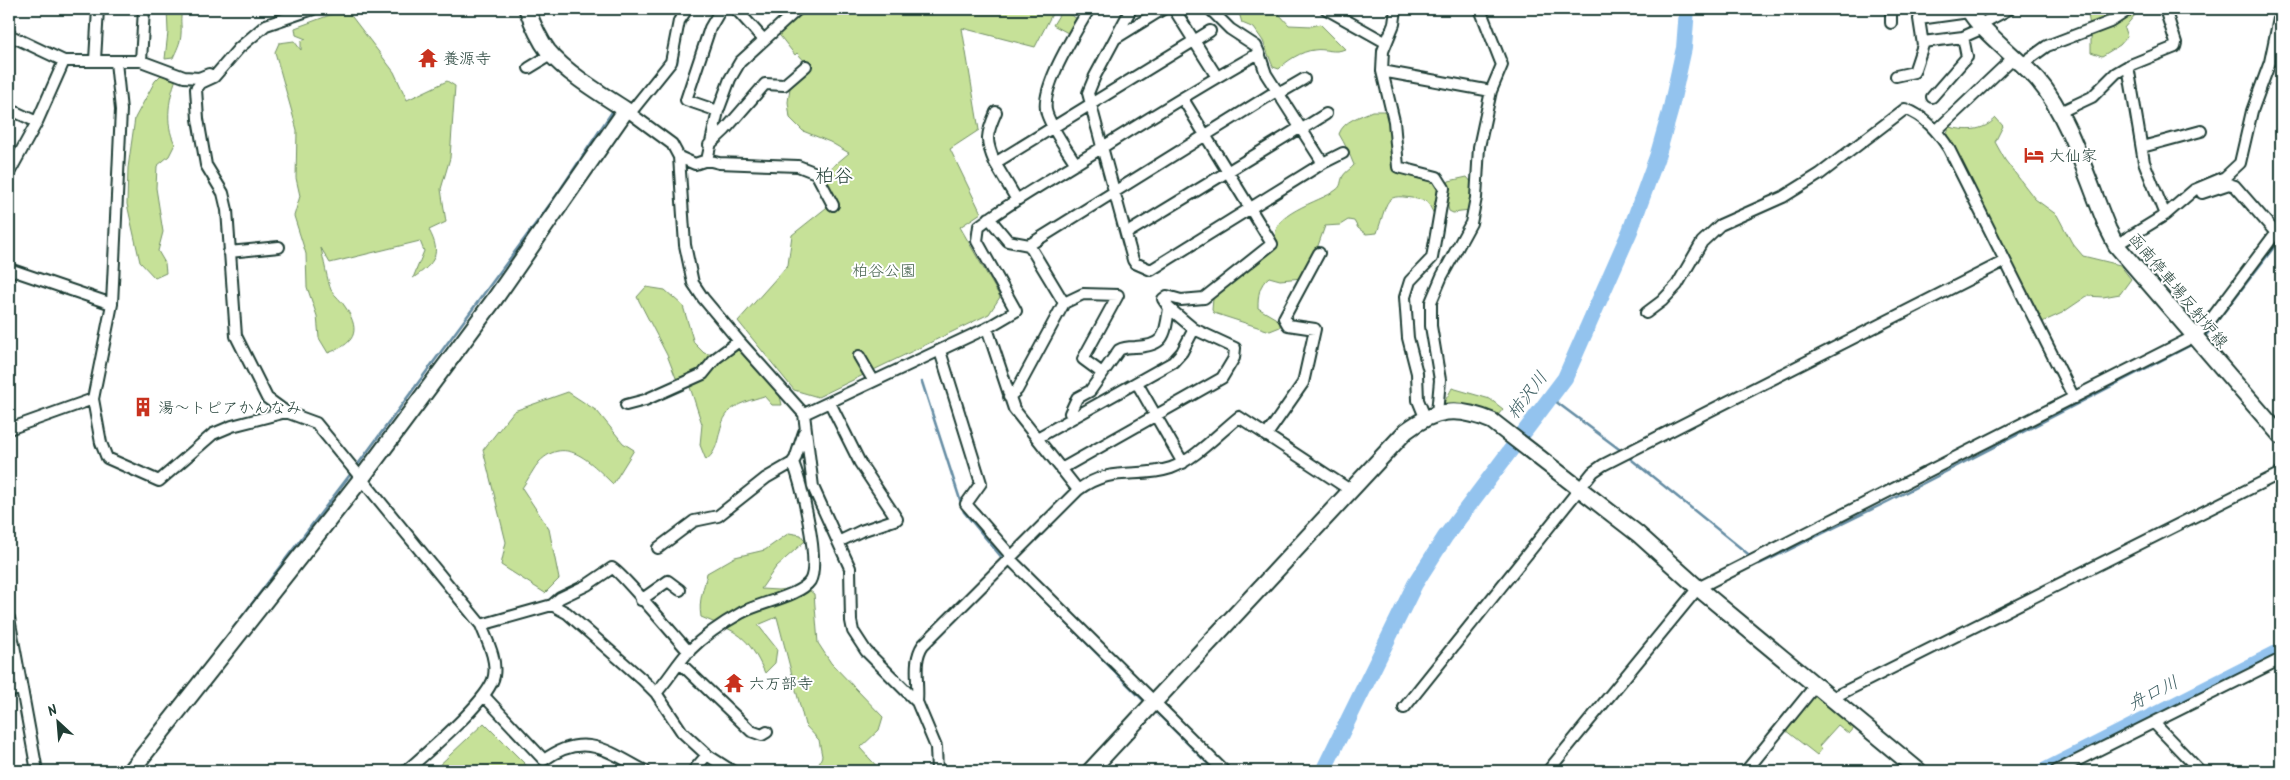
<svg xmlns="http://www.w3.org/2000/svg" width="2290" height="780" font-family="Kalam,'Klee One',sans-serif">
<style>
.green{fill:#c6e198;stroke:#728f66}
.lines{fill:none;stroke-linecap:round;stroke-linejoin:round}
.stream{stroke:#658da4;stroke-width:2.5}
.river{stroke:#93c3ee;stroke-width:16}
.street-casing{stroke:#1f3d34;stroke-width:14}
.secondary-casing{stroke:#1f3d34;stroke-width:19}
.street{stroke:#fff;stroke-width:10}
.secondary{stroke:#fff;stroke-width:15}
.labels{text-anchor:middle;stroke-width:4;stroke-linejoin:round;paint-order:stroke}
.poi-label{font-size:16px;fill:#1f3d34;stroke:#fff;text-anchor:start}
.park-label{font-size:16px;fill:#405e48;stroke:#fff}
.street-label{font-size:16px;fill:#1f3d34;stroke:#fff}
.water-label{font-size:18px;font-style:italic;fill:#3c5e62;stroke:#fff}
.quarter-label{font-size:19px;fill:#1f3d34;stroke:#fff}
</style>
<rect width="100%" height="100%" fill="#fff"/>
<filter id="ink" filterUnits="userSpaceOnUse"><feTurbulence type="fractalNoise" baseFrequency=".02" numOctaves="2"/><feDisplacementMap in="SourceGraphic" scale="10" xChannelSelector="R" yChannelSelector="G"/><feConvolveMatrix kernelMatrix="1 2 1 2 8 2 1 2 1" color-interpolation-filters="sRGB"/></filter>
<g filter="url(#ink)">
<path class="green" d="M167,9H183C179,19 182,24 181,34C181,42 176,51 173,58L165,59L168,32Z
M346,9L394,72L407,100L447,81L455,86L450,158L441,189L446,222L429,230C442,254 435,263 413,278L424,251L420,241L330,263L321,248C323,257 328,283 331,290C335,296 342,301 346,308C362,333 353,344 328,353L319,338L317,316L307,287L306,254L294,216L300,196L296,178L297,130L275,52L279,43L294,41L301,50V41L306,39L296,35L295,28Z
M802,9H1048L1052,14L1035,47L962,28L979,130L950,149L981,213L960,227L1000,297L989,314L818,397L794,390L738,321L788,265L792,235L831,204L824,174L849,153L830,142L803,131L790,118L788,102L790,88L810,67L797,53L795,55L777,32Z
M1238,9H1281L1279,14L1289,25L1312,26L1320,24L1345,49C1334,54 1325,48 1314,50C1302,51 1286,61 1279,69L1273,67L1263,41L1254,28L1242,23Z
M2087,9H2140L2124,28L2127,37L2120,45L2102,56L2091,52V32Z
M1062,10L1076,18L1068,33L1053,25Z
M166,70L178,74C169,95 164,123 175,144L169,156L157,166L156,188L163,232L158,251L165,263L166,273L155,278L140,262L127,204L128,168L135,118L155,81Z
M1372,111H1385C1394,122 1392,145 1392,159L1432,180L1441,187L1435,216L1427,201C1383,192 1390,195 1377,233L1366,234L1358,228L1354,221L1348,220L1340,225L1325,226L1315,254L1302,278L1280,280L1269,277C1259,285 1258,295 1258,308L1280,321V327L1270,331L1214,313L1212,310L1213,298L1273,248L1277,242C1265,214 1321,202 1336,190C1342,186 1340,182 1343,176C1345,172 1351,169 1354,165C1350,155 1345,144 1339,134C1344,120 1360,117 1372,111Z
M1996,118L2003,126L1995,142L2005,160L2035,199L2057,215L2072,243L2083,256L2120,265L2131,279L2120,294L2103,297L2087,296L2062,313L2040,323L1945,142L1949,127C1967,131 1982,132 1996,118Z
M1467,177L1472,183L1469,211L1453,213L1449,211C1447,201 1443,190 1449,181Z
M646,287L665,290L683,306L694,343L704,353L719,356L735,343L779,392L782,405H772L764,396C752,400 736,403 728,413C716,427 722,448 706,460L700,445L702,424L688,381L676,378L667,355L637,297Z
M1452,388L1490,399L1503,409L1498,415L1475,407L1443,406C1443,403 1451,391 1452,388Z
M568,392L597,411L623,443L634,450L613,484C592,464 567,434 539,462C533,469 528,480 522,488L549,529L559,579L545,593L501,565L506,542L483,450L514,411Z
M789,533L801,535L805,541L776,567L761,589L778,590L805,587L814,594L818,643L831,663L883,717L879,730L860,748L881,771H816L822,756L819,740L805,725L777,617L758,625L777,649L775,663L765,673C747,634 739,633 701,617C698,599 704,590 707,573L735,557L765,550Z
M1814,693L1856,726L1849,734L1838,725L1819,746L1822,749L1817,755L1785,730Z
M484,723L532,771H433Z"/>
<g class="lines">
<path class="stream" d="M670,71L677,63L679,44
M2204,338L2281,238
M922,382L964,512L1003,559
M1551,398L1623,452
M1627,456L1753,558
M356,467L556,196L612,112
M1757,562L1759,564L1774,557L1889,501L2195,343
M1025,581L1146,703
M215,652L352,472
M1154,710L1215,771"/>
<path class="river" d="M1323,771L1415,584L1445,537L1565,378L1630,231L1658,154L1670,112L1684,48L1687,9
M2044,771L2281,651"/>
<defs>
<path id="street" d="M313,9L266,25L239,48L214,77L201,83L196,89L198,119L206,165L223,193L227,210L236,336L267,398L286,412L316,423L481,625C487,641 497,658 494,676C490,700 426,753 406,771
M721,9L710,28L686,100L718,111L730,79L740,62L798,9
M736,9L764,40
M1131,9L1095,76L1088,93L1091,104L1210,31
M1174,9L1217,77
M1210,9L1230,29L1256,46L1259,53
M1326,9L1385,42
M1396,9L1394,24L1383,51L1382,71L1394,121L1398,167L1437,177L1444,188L1432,258L1410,281L1405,297L1408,338L1417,373L1418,400L1425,417
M1891,9V23
M1979,25L2009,9
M9,35L64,61H141L184,77L199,78L209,74
M1116,38L1163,9
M1923,42L1963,37L1983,28
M95,60L98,9
M141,61L144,9
M116,62L121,110L112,304L93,399L101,443L107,458L159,481L213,434L232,426L286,412
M2022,64L2047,46L2110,22L2130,9
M2128,66L2144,162L2165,215
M529,68L552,54
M1382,71L1491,91
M1896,76L1914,72L1923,45L1919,19L1969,12
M1280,93L1304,79
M1932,97L1967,57L1963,37
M9,109L37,122
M626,110L672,144L679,157L685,245L693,283L703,298L739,341L804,414L813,487L850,568L851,621L853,631L866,651L917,702L936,747L937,771
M2060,112L2092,97L2116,73L2128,66L2175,47L2176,43L2165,9
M630,113L671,62L679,21L687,9
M1302,129L1326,114
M1937,130L2015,56
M709,145L725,130L765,84L784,85L806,66
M2142,147L2201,131
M679,157L695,164L707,160L718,111
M707,160L719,163L798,166L816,173L833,205
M995,163C985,140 986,135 996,112
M1323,163L1343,153
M1076,164C1066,148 1053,131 1047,114C1038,90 1077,30 1089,9
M9,173L37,122L64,61
M2202,193L2229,184L2235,186L2276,233
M989,218L1008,241L1029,245L1278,90
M1127,233L1301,127
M1029,245L1064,303
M2116,245L2165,215L2194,190L2225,177L2240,163L2252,111L2270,62L2281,9
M229,252L279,247
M9,269L112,304
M1646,313L1662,301L1677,285L1702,242L1720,225L1783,197L1820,174L1905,109C1925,116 1938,132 1949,149L2074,398
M987,328L1014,409L1078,490
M940,351L981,483L966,504L1012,557
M859,356L873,380
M1137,383L1183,463
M1009,397L1017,390L1064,303L1083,294L1118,295L1083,359L1102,373
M830,403L860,463L897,519L861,531L838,542
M626,405L645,400L703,374L716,358L739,341
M1437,413L1440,380L1431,326V302L1442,276L1471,223L1476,198L1479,147L1491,91L1502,65L1480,9
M804,414L987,328L1016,311L977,241L979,226C1013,200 1050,180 1085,158C1143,122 1200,86 1259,53L1266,74L1323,163L1151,270L1135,263L1133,260L1102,147C1099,133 1094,119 1091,104L995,163L1017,200
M1075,417L1070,413L1077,398L1090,391L1119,350C1124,347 1129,347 1135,347C1165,346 1165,336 1169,308
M9,429L93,399
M1266,436L1303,383L1315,329L1288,325L1284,318L1319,253
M1037,438L1173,362L1182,352L1194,329
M1061,469L1222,378L1234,358L1235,348L1194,329L1169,308L1163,299L1167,296L1181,300L1204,298L1272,244L1183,99
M658,548L694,521L718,516L766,478L792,463L795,459L804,432
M1010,559L1224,771
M641,600L668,581L680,590
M552,605L567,613L643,680L656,693L682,732L707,755L732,771
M9,618L37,771
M481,625L552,605L560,598L587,585L612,568C619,570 678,640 689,652
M680,663L751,731L762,735L767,732
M9,691L22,689
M656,693C668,680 677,664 689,651C704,636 723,623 741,613C758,603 800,596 810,581C821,562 801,483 793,462
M484,696L544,760C584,731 608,751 645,771
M1832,698L2281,473
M917,702C919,682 912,661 923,645L1078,490C1111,465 1138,479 1171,468C1194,460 1219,433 1239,417L1350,490
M1404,708L1593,472L1603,465L2005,261
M2154,723L2200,771
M693,771L707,755
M1548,771L1698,588L2195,336L2209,322L2281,226
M1746,771L1815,686
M2056,771L2281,659"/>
<path id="secondary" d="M1969,9C1971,22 2025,65 2038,80C2069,116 2089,184 2108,229L2116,245L2281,436
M131,771L361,479L494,300L626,110C601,94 566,73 548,51C539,39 532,23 527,9
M1090,771L1406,431C1435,409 1457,406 1492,421L1638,534L1698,588L1919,771"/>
</defs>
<use href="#street" class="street-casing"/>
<use href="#secondary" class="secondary-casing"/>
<use href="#street" class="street"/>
<use href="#secondary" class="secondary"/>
</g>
</g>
<defs>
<symbol id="temple-bare" viewBox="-9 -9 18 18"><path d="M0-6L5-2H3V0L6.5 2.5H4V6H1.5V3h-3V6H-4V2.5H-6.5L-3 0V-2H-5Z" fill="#c8321e" stroke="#fff" stroke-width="2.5" paint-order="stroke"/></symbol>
<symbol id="hotel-bare" viewBox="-9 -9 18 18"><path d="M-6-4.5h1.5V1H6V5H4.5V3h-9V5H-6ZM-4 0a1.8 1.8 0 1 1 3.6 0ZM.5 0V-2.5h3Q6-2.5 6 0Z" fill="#c8321e" stroke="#fff" stroke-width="2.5" paint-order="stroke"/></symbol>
<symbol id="building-bare" viewBox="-9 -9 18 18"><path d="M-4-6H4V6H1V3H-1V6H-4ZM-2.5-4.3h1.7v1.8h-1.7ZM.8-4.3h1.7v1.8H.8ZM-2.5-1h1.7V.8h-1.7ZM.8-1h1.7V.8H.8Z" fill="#c8321e" stroke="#fff" stroke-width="2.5" paint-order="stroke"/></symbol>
</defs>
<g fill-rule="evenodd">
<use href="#temple-bare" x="414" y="44" width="28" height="28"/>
<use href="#hotel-bare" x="2020" y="141" width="28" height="28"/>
<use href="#building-bare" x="129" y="393" width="28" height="28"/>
<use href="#temple-bare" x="720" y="669" width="28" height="28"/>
</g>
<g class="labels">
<g class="poi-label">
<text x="443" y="64">養源寺</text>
<text x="2049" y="161">大仙家</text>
<text x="158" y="413">湯～トピアかんなみ</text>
<text x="749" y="689">六万部寺</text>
</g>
<g class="park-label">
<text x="884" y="276">柏谷公園</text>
</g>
<g class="street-label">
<text transform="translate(2179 290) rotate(50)" y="6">函南停車場反射炉線</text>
</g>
<g class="water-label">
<text transform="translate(1527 395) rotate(-53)" y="6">柿沢川</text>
<text transform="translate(2153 693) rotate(-27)" y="6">舟口川</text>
</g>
<g class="quarter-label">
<text x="834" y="182">柏谷</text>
</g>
</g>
<rect width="2290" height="780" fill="none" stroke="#fff" stroke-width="30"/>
<rect x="15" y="15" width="2260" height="750" fill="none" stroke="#1f3d34" stroke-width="2" filter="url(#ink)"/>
<g transform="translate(58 722) rotate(334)" stroke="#ffffff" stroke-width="4" paint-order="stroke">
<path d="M0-4L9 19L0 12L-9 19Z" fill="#1f3d34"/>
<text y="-8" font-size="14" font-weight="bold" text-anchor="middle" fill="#1f3d34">N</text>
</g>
</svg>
